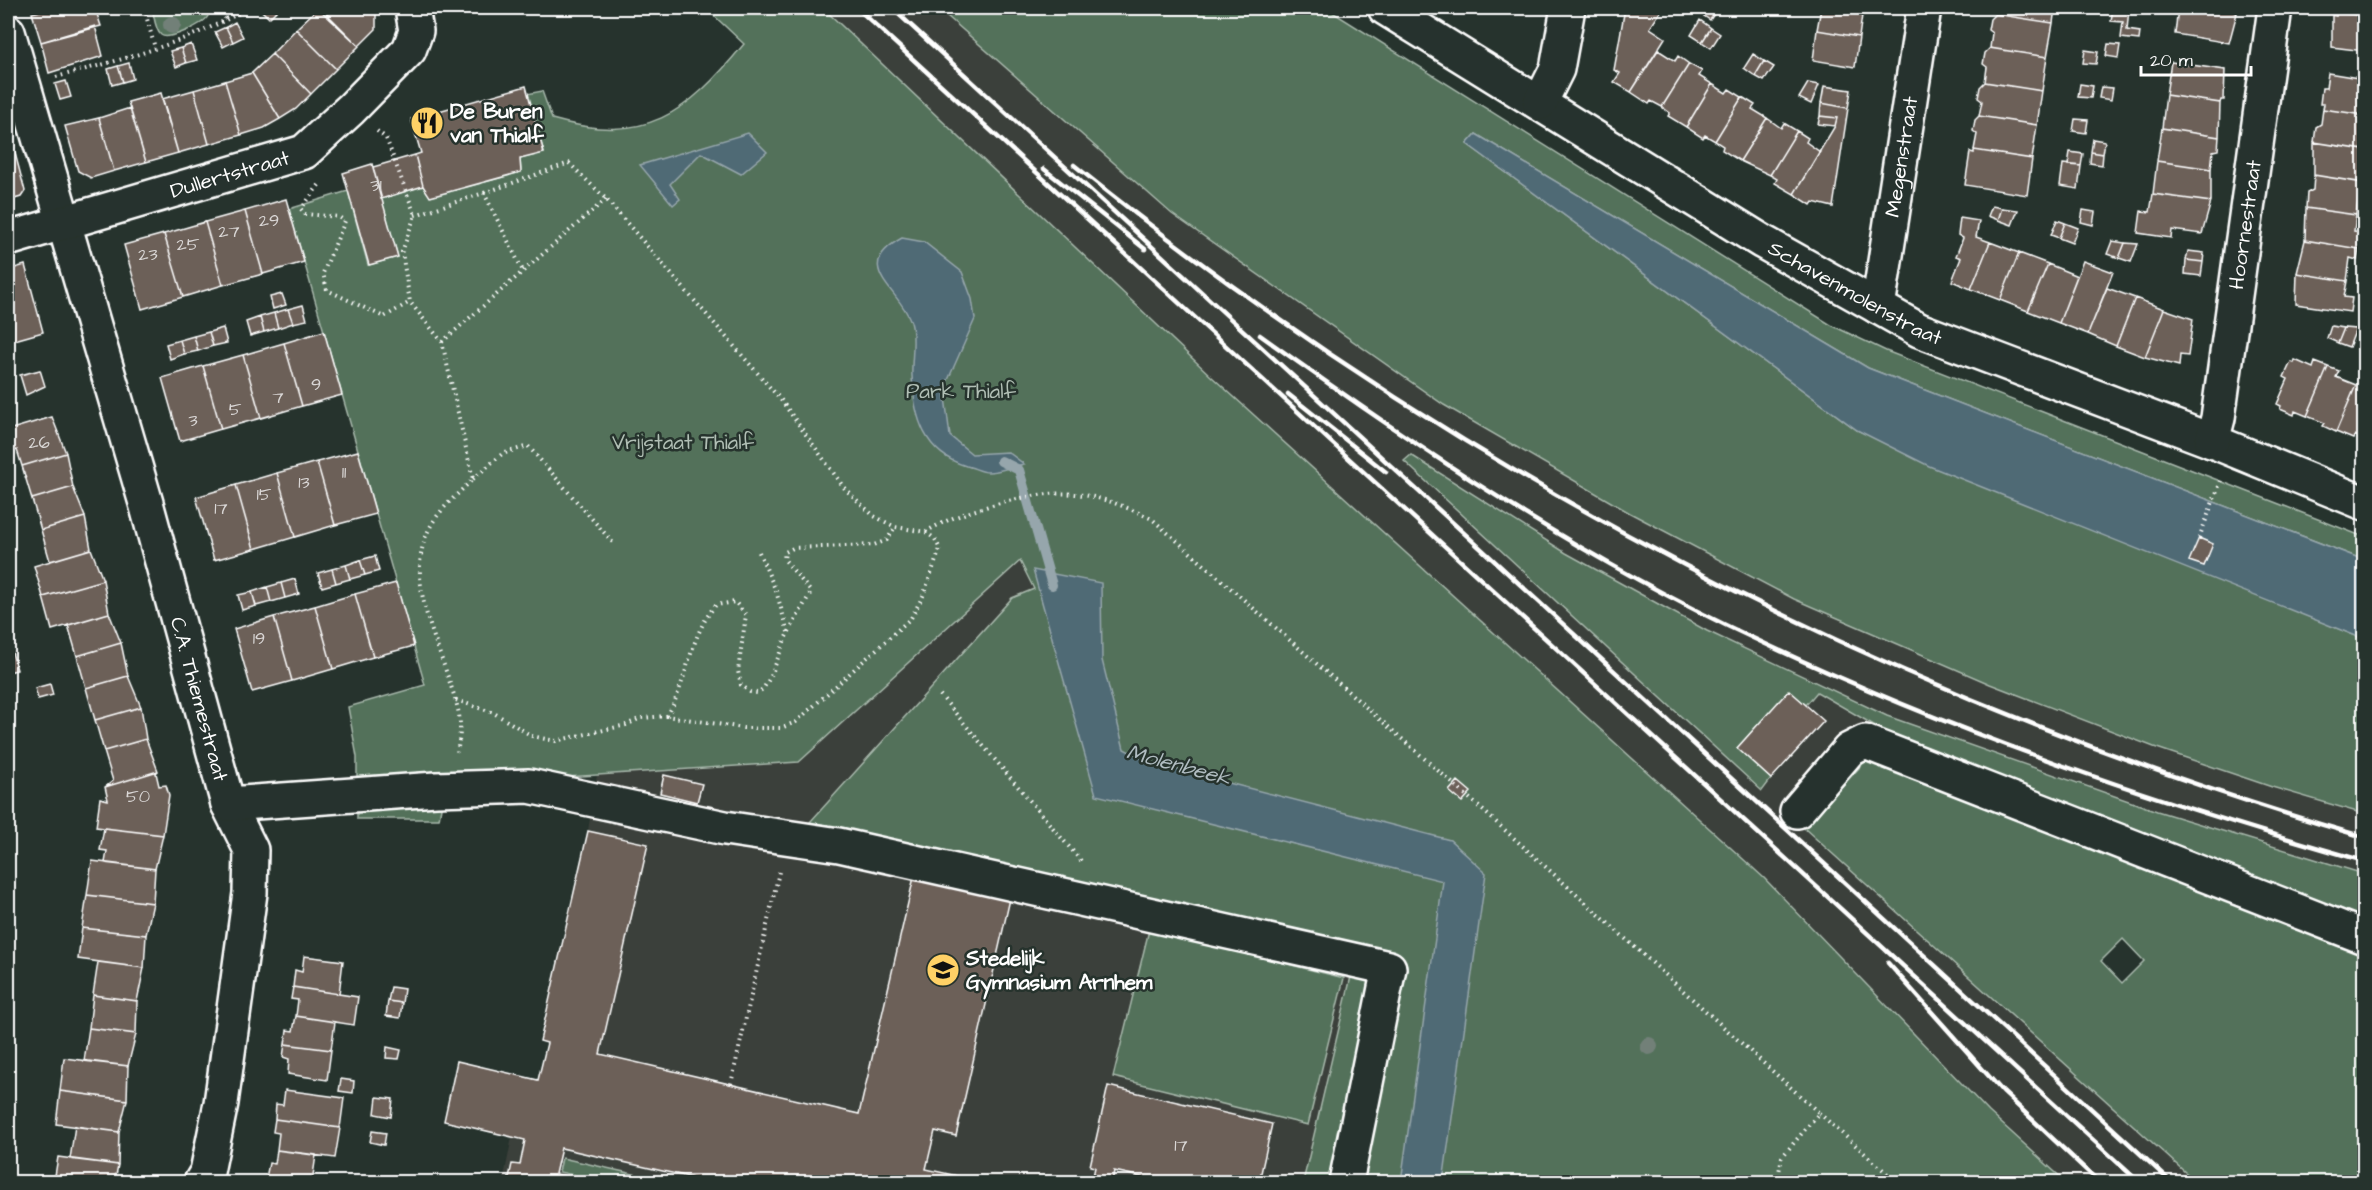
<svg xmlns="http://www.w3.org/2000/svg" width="2372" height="1190" font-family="'Architects Daughter',sans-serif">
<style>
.built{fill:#3b403a}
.green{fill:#52715a;stroke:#a8b8ac;stroke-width:1.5;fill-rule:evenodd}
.water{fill:#506a75;stroke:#96a6ac;stroke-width:1.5}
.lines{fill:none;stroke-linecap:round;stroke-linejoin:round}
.stream{stroke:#96a6ac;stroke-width:10}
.building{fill:#6c6059;stroke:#fff;stroke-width:1.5}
.minor-casing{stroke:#fff;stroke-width:38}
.path{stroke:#fff;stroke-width:4;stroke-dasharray:1.5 4.5;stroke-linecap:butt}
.minor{stroke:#26332d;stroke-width:33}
.rail{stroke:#fff;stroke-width:4.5}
.tree{fill:#728078}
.labels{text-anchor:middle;stroke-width:5;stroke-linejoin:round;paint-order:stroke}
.number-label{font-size:18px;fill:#dad7d6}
.poi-label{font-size:21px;font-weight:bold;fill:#fff;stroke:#26332d;text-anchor:start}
.street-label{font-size:21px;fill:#fff;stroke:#26332d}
.park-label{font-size:21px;fill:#b1bfb5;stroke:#26332d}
.water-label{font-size:22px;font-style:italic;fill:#b0bcc1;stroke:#26332d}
</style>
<rect width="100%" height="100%" fill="#26332d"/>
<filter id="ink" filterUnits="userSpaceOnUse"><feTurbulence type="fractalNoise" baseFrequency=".0167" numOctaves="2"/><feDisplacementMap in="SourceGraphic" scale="12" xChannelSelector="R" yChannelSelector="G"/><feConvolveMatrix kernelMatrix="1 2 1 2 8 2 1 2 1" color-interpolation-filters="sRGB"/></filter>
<g filter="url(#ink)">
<path class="built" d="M823,8H938L1172,214L1444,404L1630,513L1794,599L1990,684L2154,747L2272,787L2364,814V888L1992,768L2209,1182H2066L1989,1112L1764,878L1212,377Z
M1020,561L1036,592L1443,881L1401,1182H503L512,1137L444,1121L457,1061L538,1080L547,1043L540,1041L588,831L597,775L799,762Z"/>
<path class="green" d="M152,8H206L208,16C204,24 169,41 161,35C155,30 154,15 152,8Z
M706,8H823L1212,377L1764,878L1989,1112L2066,1182H1303L1353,968L801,832L1012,598L1034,589L1020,561L799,762L445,785L439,819H357V757L348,707L425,685L289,209L348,191L368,265L398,257L381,199L423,186L431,197L521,172L520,159L544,153L527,94L542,91L552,119C645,146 687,114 744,44Z
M938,8H1326L1831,325L1886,351L2364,537V560L1868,368L1476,134L1467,144L1857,430L2361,638L2364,629V814L2272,787L2154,747L1990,684L1794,599L1630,513L1444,405L1172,214Z
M1411,455L1566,553L1707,631L1887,716L2157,811L2364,874V926L1946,767L1817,692L1806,705L1789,691L1737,748L1771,779L1762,791L1404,461Z
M1869,757L2364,943V1182H2196L1804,828ZM2123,939L2144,961L2122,983L2101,961Z
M1149,930L1344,978L1308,1125L1113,1077Z
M562,1158L669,1182H573L574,1175L559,1172Z"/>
<path class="water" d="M748,133L767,152L741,174L701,153L670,184L680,199L673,205L640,165Z
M1476,134L1868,368L2364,560V629L2361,638L1929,466L1857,430L1467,144Z
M902,238L924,242L962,272L972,299L975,319L944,389L950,436L972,454L1008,452L1024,464C1013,466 999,472 988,472C981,472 973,467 966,466C924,453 914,418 912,376C911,359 916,339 911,322C900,289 849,267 902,238Z
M1033,570L1101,583L1102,660L1124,749L1151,763L1450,840L1486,873L1443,1182H1401L1443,881L1096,795Z"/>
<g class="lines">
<path class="stream" d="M1001,461L1019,470L1052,585"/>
</g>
<path class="building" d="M53,8H95L101,26L41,42L32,13Z
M259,8H274L277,10L269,18Z
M318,8L359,46L336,69L296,29Z
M321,8H369L376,14V29L359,46Z
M1625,8H1663L1650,28L1665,38L1631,92L1614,82L1620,73L1614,70Z
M1692,8H1710L1716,11L1710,20Z
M1821,8H1863L1859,37L1817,30Z
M1996,8H2055L2053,23L1995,14Z
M2113,8H2129L2127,30L2140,32L2139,40L2121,38L2123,22L2111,21Z
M2178,8L2234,9V12L2237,13L2229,43L2175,34Z
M2338,8H2364V16L2337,12Z
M2337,12L2364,16V51L2332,47V15L2336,16Z
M1995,14L2053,23L2047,57L1990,48L1992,33L1988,30L1990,19Z
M1700,20L1711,28L1702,42L1691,35Z
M235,22L243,37L233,42L226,27Z
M95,26L103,56L49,73L41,42Z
M226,27L233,42L223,47L215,32Z
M1711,28L1720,34L1711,48L1702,42Z
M296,29L336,69L311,94L272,54Z
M1817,30L1859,37L1855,67L1813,60Z
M191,44L197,60L186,63L181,48Z
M2108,44L2120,45L2118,58L2106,56Z
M181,48L186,63L176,67L170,51Z
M1990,48L2047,57L2042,91L1985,82L1987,67L1983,64L1985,53Z
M1658,50L1675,61L1678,56L1689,64L1662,107L1651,101L1649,104L1631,92Z
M2085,50L2098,52L2096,64L2083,63Z
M272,54L311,94L296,109L280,119L252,73Z
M1753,54L1764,61L1755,76L1744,68Z
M1764,61L1774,67L1764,81L1755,76Z
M2171,62L2225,70L2224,100H2221L2220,103L2166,95Z
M129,63L133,79L123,82L118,66Z
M1689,64L1702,71L1699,76L1712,84L1686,127L1668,116L1670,113L1662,107Z
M118,66L123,82L112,85L108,69Z
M252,73L280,119L264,128L241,135L225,81Z
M2328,73L2364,79V115L2323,109L2324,104H2320L2322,88H2326Z
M66,81L71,97L60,100L55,84Z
M225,81L241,135L209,144L194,90Z
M1985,82L2042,91L2037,125L1979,116L1982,101L1978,98L1980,87Z
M1808,83L1819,85L1811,104L1799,98Z
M1712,84L1726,93L1729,89L1742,97L1715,141L1705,135L1703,138L1686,127Z
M2080,84L2093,86L2091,98L2078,97Z
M526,86L544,153L520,159L521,172L430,197L423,186L415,155L421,153L411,119Z
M1824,86L1851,90L1848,108L1821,103Z
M2101,87L2113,88L2111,100L2099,98Z
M194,90L209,144L178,153L162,99Z
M161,93L178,153L146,162L128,102Z
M2166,95L2220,103L2219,137L2162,128Z
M1742,97L1755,105L1752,109L1767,118L1740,161L1722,150L1723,146L1715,141Z
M1821,103L1848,108L1833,207L1813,202L1811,205L1794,194L1835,126L1837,118L1820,116Z
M130,108L146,162L114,171L99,118Z
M2323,109L2364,115V150L2314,142L2316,127L2321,124Z
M1820,116L1837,118L1835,126L1818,124Z
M1979,116L2037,125L2032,159L1974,150L1977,134L1973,131L1975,120Z
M99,118L114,171L91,178L78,171L65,126Z
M1767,118L1781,128L1784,123L1797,131L1770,175L1740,161Z
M2075,119L2088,120L2086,133L2073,131Z
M2162,128L2219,137L2218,150L2213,151L2211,169L2157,161Z
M1797,131L1808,138L1806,142L1820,152L1794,194L1775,183L1777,179L1770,175Z
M11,138L25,191L21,197L8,201V139Z
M2093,139L2105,141L2103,154L2091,152Z
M2314,142L2364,150V183L2314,175Z
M1974,150L2032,159L2027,195L1965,185L1970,152L1974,153Z
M2070,152L2083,154L2081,166L2068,165Z
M2091,152L2103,154L2102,165L2090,163Z
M415,155L423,186L381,199L373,167Z
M2157,161L2211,169V202L2153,194Z
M372,164L398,257L369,265L343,173Z
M2063,164L2081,166L2078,189L2060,186Z
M2314,175L2364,183V193H2359L2356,215L2306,208L2307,193L2313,190Z
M2153,194L2211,202L2202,234L2172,230L2171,238L2138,233L2141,211L2150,212Z
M286,199L304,262L263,274L245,211Z
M1992,206L2002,208L1998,220L1988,216Z
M2002,208L2018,210L2012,225L1998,220Z
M2306,208L2356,215L2354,231L2361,232L2359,249L2305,240Z
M2083,210L2095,212L2093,225L2081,222Z
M245,211L263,274L223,285L205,222Z
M1960,218L1979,221L1976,237L1990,242L1971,289L1952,281L1961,258L1956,256L1963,238L1958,235Z
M2057,220L2065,223L2059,238L2051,235Z
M205,222L223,285L183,297L164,234Z
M2065,223L2078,228L2072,243L2059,238Z
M164,234L183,297L142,309L124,245Z
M2305,240L2359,249L2357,260L2350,258L2347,281L2297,273Z
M2112,241L2125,243L2119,258L2107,254Z
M1990,242L2019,253L2000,300L1971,289Z
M2125,243L2138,244L2131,262L2119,258Z
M2188,251L2204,253L2203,262L2186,260Z
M2019,253L2048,264L2028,311L2000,300Z
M2186,260L2203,262L2201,276L2185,274Z
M2083,261L2113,272L2088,334L2059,323Z
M2048,264L2077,276L2059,323L2028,311Z
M25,265L43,332L11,341L8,328V270Z
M2297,273L2347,281L2344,297L2352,298L2350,312L2296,304Z
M2107,288L2135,298L2116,346L2088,334Z
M282,294L286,305L273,309L270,297Z
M2135,298L2164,309L2145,357L2116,346Z
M303,305L307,320L293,323L288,309Z
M288,309L293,323L278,328L274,313Z
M2164,309L2193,319L2188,356L2180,355L2179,366L2145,357Z
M274,313L278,328L264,332L260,317Z
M260,317L264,332L250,336L246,322Z
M2331,326L2344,328L2338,343L2327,338Z
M223,328L227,343L213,346L209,332Z
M2344,328L2356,329L2349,347L2338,343Z
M324,331L342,395L302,406L284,343Z
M209,332L213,346L198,351L194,336Z
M194,336L198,351L184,354L180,340Z
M180,340L184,354L170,359L166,344Z
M284,343L302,406L261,418L243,355Z
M243,355L261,418L221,429L203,366Z
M2295,360L2313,368L2315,362L2328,367L2307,416L2295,411L2294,415L2280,409L2281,406L2277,404L2288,379L2284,377L2291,362L2294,363Z
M203,366L221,429L180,441L162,378Z
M2328,367L2339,371L2336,377L2356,385L2336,432L2323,426L2325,423L2307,416Z
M40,370L45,386L26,395L20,375Z
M2356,385L2364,388V439L2355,435L2353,439L2336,432Z
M52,417L66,453L22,466L17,450L8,453V430Z
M358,451L376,514L335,525L317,462Z
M66,453L73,487L32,499L22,466Z
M317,462L335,525L295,537L277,473Z
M277,473L295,537L254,549L236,485Z
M236,485L254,549L214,560L196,497Z
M73,487L85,517L41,530L32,499Z
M85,517L91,549L50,561L41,530Z
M2199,538L2213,544L2204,566L2189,561Z
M91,549L103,580L43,597L34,566Z
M375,556L379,571L365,575L360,560Z
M360,560L365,575L350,579L346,565Z
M346,565L350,579L336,583L332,569Z
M332,569L336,583L322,587L318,573Z
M295,579L299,594L285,598L281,583Z
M103,580L109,613L52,630L43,597Z
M281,583L285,598L271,602L267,587Z
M396,583L414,646L373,657L355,594Z
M267,587L271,602L256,606L252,592Z
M252,592L256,606L242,610L238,595Z
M355,594L373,657L333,669L315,606Z
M315,606L333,669L292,681L274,617Z
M109,613L121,643L77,656L68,625Z
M274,617L292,681L252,692L234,629Z
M121,643L128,676L86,688L77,656Z
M12,652L17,670L8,672V654Z
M128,676L141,707L95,720L86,688Z
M50,684L53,695L38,699L35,688Z
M1789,690L1824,721L1771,779L1737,748Z
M141,707L146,739L104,751L95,720Z
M146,739L158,771L105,787L113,781L104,751Z
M158,771L156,773L159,786L166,785L169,795L163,835L96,827L100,798L108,800L105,787Z
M664,775L702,784L697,802L660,793Z
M1458,781L1471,792L1462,802L1449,791Z
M104,828L163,835L155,869L105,863L107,851L100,850Z
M588,831L648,844L600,1054L859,1114L914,877L1010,899L956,1136L935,1131L926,1169L984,1182H711L561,1148L555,1174L572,1177L570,1182H508L512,1164L520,1165L525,1140L444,1121L457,1061L538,1080L547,1043L540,1041Z
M92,861L155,869L153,903L87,895Z
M87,895L153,903L146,935L82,928Z
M82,928L146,935L144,968L78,959Z
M304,956L343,961L339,994L293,987L295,970L302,972Z
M98,962L144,968L137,1001L93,995Z
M293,987L358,997L354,1025L296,1016L298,1000L291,999Z
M391,987L404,989L402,1003L388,1001Z
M93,995L137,1001L136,1034L89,1028Z
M388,1001L402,1003L400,1018L386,1016Z
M296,1016L335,1022L331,1050L285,1044L287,1030L293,1031Z
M89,1028L136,1034L128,1066L84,1061Z
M285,1044L331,1050L327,1080L288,1074L289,1059L283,1057Z
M387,1047L401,1050L399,1059L386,1058Z
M64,1058L128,1066L127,1100L60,1091Z
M341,1079L354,1081L353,1093L339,1091Z
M1108,1086L1272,1124L1259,1182H1164L1114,1171L1112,1182H1092L1095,1167L1090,1166Z
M285,1090L344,1098L340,1128L275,1119L276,1104L283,1105Z
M60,1091L127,1100L119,1132L56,1124Z
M377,1097L393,1099L391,1117L375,1114Z
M275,1119L340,1128L335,1158L277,1150L279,1133L273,1132Z
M75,1126L119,1132L118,1165L70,1159Z
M372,1131L386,1133L384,1145L370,1142Z
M277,1150L316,1155L312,1182L266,1178L269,1163L275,1164Z
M58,1157L118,1165L115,1181L54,1182Z"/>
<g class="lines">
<defs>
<g id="minor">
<path id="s1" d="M1385,8L1763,242L1919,330L2212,441L2364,503"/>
<path id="s2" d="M8,32L146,503L228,804L251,850L250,893L221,1103L207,1172L201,1182"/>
<path d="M1540,103L1557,69L1568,8"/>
<path id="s3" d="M8,239L304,152L351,109L409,50L416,31L412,8"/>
<path id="s4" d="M1878,307L1924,8"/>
<path id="s5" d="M2212,441L2218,418L2275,8"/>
<path d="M228,804L436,789L529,786L725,828L839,845L1389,968L1346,1182"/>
<path d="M1797,811L1849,750L1865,742L2364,937"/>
</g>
</defs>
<use href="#minor" class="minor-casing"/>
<path class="path" d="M144,8L155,48
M217,8L227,20
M56,77C121,60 190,42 248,8
M377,131L386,138L415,215L402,252L410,302L442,342L473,479C461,491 448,502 438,515C400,564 431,626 448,677C458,707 464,721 457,752
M319,185L301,209L305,214L339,217L345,221L323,273L327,290L384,317L410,302
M484,193L569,163L606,199L781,400L845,489L874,516L895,527L926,532C946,519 966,513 989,506C1058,487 1087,488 1152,519L1467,796L1819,1113L1782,1157L1777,1182
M415,215L484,193L523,271
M442,342L606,199
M473,479L502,454L528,446L615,545
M2199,538L2221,481
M759,552L776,591L788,632
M940,695L1082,862
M456,700L494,713L532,736L555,741L626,725L641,718L667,716L743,728H781L796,722L911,618L923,596L940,549L935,539L926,532
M667,716C688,682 689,635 716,605L735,602L746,615L738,671L741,685L750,692L757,693L763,689L771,676L786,637L811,592L784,559L785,552L793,548L874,545L887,540L895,527
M731,1084L779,872
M1819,1113L1897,1182"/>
<use href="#minor" class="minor"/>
<path class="rail" d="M857,8L2139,1182
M892,8L2171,1182
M1074,165C1457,474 1891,700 2364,837
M1044,169L1145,249
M1260,335C1418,448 1579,557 1755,639C1951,732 2156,802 2364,861
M1288,394L1386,472
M1888,963L2003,1092L2099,1182"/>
</g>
<g class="tree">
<circle cx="172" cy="25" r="9"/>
<circle cx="1649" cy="1046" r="9"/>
</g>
</g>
<defs>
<symbol id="restaurant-disc" viewBox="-11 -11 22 22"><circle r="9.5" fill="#ffd166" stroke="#26332d"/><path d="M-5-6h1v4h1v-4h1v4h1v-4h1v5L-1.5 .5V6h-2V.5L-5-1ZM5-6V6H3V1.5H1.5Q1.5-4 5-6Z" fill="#111"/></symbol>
<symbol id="school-disc" viewBox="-11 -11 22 22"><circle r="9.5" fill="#ffd166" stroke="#26332d"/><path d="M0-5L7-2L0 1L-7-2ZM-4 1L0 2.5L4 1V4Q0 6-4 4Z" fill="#111"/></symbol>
</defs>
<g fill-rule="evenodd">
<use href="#restaurant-disc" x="408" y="104" width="38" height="38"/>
<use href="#school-disc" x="924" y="951" width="38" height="38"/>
</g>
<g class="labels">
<g class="number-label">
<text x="376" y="191">31</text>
<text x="269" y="226">29</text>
<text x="229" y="237">27</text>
<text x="188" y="250">25</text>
<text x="148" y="260">23</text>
<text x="316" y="390">9</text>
<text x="278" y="403">7</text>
<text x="235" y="415">5</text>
<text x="193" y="426">3</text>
<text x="39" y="448">26</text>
<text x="344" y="478">11</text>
<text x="304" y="488">13</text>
<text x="264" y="500">15</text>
<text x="221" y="514">17</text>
<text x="259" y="644">19</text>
<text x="138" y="802">50</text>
<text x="1181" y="1151">17</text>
</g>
<g class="poi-label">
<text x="450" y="118">De Buren<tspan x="450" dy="24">van Thialf</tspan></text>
<text x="966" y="965">Stedelijk<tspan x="966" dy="24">Gymnasium Arnhem</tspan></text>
</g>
<g class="street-label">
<text dy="7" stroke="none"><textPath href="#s4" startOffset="152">Megenstraat</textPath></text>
<text dy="7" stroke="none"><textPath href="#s3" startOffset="231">Dullertstraat</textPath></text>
<text dy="7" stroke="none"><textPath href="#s5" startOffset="219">Hoornestraat</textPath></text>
<text dy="7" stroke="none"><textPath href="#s1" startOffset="550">Schavenmolenstraat</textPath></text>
<text dy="7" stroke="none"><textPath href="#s2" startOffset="694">C.A. Thiemestraat</textPath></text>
</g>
<g class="park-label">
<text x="961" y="398">Park Thialf</text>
<text x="683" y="449">Vrijstaat Thialf</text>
</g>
<g class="water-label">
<text transform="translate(1179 764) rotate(15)" y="8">Molenbeek</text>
</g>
</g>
<rect width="2372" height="1190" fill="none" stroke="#26332d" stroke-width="30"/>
<rect x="15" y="15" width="2342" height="1160" fill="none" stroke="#fff" stroke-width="2" filter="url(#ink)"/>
<path d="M2141 66v9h110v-9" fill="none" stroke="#ffffff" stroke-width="3"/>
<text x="2150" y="66" font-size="18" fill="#ffffff" stroke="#26332d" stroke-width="4.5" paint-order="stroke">20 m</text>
</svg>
